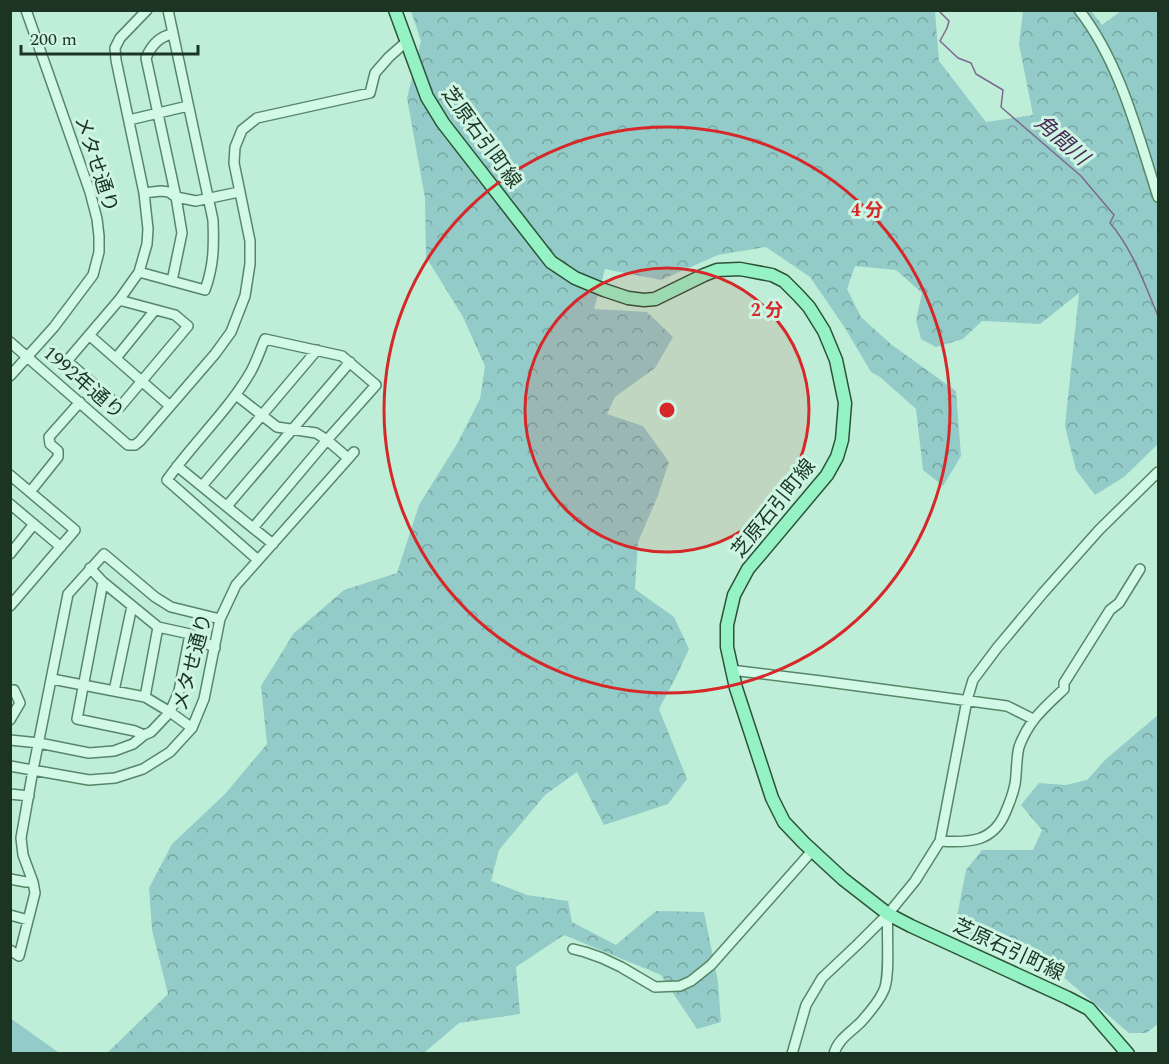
<svg xmlns="http://www.w3.org/2000/svg" width="1169" height="1064" font-family="Spectral,'Noto Sans JP',serif">
<style>
.grass{fill:#93cbc8}
.forest{fill:url(#forest-crowns)}
.lines{fill:none;stroke-linecap:round;stroke-linejoin:round}
.stream{stroke:#7d698d;stroke-width:1.5}
.minor-casing{stroke:#578667;stroke-width:12}
.major-casing{stroke:#2c5337;stroke-width:15}
.minor{stroke:#d1f9e6;stroke-width:9}
.major{stroke:#95f2c4;stroke-width:12}
.ring{fill:none;stroke:#d62828;stroke-width:3}
.labels{text-anchor:middle;stroke-width:6;stroke-linejoin:round;paint-order:stroke}
.street-label{font-size:20px;fill:#1c3523;stroke:#cef5e3}
.water-label{font-size:21px;font-style:italic;fill:#4b2b55;stroke:#cef5e3}
.centre{fill:#d62828;stroke:#cef5e3;stroke-width:3}
.ring-label{font-size:18px;text-anchor:middle;font-weight:bold;fill:#d62828;stroke:#cef5e3;stroke-width:6;stroke-linejoin:round;paint-order:stroke}
</style>
<defs>
<pattern id="forest-crowns" width="20" height="18" patternUnits="userSpaceOnUse" patternTransform="scale(1.5)"><rect width="20" height="18" fill="#93cbc8"/><path d="M2 6a3 3 0 1 1 6 0M12 15a3 3 0 1 1 6 0" fill="none" stroke="#77a6a2"/></pattern>
</defs>
<rect width="100%" height="100%" fill="#beeed7"/>
<path class="grass" d="M10,1018L58,1052L57,1053H11Z"/>
<path class="forest" d="M411,11H935L939,61L986,122L1033,115L1019,44L1023,11H1091L1102,25L1121,11H1158V444L1124,477L1095,495L1076,470L1065,426L1079,293L1040,324L982,321L963,339L936,347L921,339L916,320L922,293L896,270L855,266L847,289L861,317L892,345L956,391L961,456L943,486L923,470L916,409L880,377L871,372L845,328L810,277L766,247L718,255L661,280L605,269L594,309L647,312L673,337L655,368L615,397L607,414L643,426L669,462L657,498L638,542L635,589L674,617L689,649L675,679L659,709L687,779L668,804L604,825L577,772L545,795L499,850L491,881L527,895L568,901L572,922L616,945L656,911L704,912L718,982L721,1022L697,1029L661,975L564,935L516,967L520,1014L459,1023L424,1053L106,1054L168,994L152,930L149,888L172,844L225,794L267,744L261,686L294,633L344,590L397,573L419,505L457,444L480,399L485,366L463,317L426,257L425,198L407,98L421,41Z
M1158,715V1024L1146,1033H1129L1061,975L955,927L966,870L982,850H1033L1042,830L1021,805L1039,783L1066,785L1087,780L1106,759Z"/>
<g class="lines">
<path class="stream" d="M938,10L949,21L947,28L940,41L958,58L971,63L976,74L1003,90L1001,107L1081,176L1114,215L1110,223C1133,250 1145,285 1158,316"/>
<defs>
<path id="minor" d="M168,10L213,220C214,246 214,265 205,290L172,281
M1079,10C1120,62 1138,135 1158,197
M173,34C159,36 151,46 146,58L176,197L196,201L239,192
M129,120L188,106
M161,191L169,192L176,197L182,233L172,281L139,272L147,244L148,229L144,193Z
M144,193L116,60L115,48L120,38L147,10
M119,300L175,315L188,326L120,407L67,361L119,300L139,272
M89,335L170,406
M10,342L128,445H135L140,441L215,354L231,332L245,296L250,264V241L234,163L235,147L242,130L257,118L370,93L375,73L389,57L406,42
M116,358L155,310
M10,376L54,327L93,275L99,252V236L97,219L90,192L26,10
M236,395L277,427L316,433L327,440L348,458
M177,466L253,528L327,440L376,385L342,356L265,339C260,350 256,363 250,373C227,412 193,443 167,480L258,560
M10,475L75,530L10,606
M202,486L317,350
M30,492L58,457V451L50,444L49,437L80,402
M10,504L61,547
M227,506L350,362
M253,528L273,544
M10,554L34,524
M90,568L103,582L158,627L190,634L215,648
M103,582L77,719L135,731L144,735
M731,670L821,681L1007,706L1033,719
M52,679L145,697L170,712L192,728
M10,690H14L20,703L10,720
M114,691L132,606
M145,697L158,627
M10,740L39,743L89,753L114,751L133,744L144,735L151,732L170,712L179,691L190,634
M10,766L89,780L115,778L143,769L170,752L192,728L204,699L220,619L236,585L354,452
M10,794L29,796
M940,841C970,843 994,842 1006,811C1010,802 1013,794 1015,784C1017,772 1016,759 1019,747C1029,720 1044,708 1064,689V683L1110,610L1119,603L1140,569
M10,879L26,882H33
M10,915L28,920
M573,949L585,952L602,958L621,967L655,987L680,986L691,981L711,965L812,851
M10,950L19,956L35,893L33,882L23,855L21,838L33,770L68,594L104,554L155,597L171,607L220,619
M792,1054L806,1005L822,978L858,944L888,914L915,881L940,841L967,700L973,680L997,648L1043,593L1099,530L1158,472
M834,1054C837,1040 851,1032 861,1022C868,1014 878,1003 883,992C891,979 886,933 888,914"/>
<path id="major" d="M395,10L427,97L443,123L551,262L575,278L604,290L628,298L644,300L655,299L704,275L717,270L740,269L772,275L784,281L798,295L809,307L824,331L836,360L845,403L842,440L837,457L827,475L748,569L734,595L727,625V647L736,688L772,798L784,822L804,843L843,879L888,914L911,926L1068,998L1089,1009L1128,1054"/>
</defs>
<use href="#minor" class="minor-casing"/>
<use href="#major" class="major-casing"/>
<use href="#minor" class="minor"/>
<use href="#major" class="major"/>
</g>
<circle cx="667" cy="410" r="142" fill="#d62828" fill-opacity=".12"/>
<g class="ring">
<circle cx="667" cy="410" r="142"/>
<circle cx="667" cy="410" r="283"/>
</g>
<g class="labels">
<g class="street-label">
<text transform="translate(482 137) rotate(54)" y="7">芝原石引町線</text>
<text transform="translate(97 164) rotate(72)" y="7">メタせ通り</text>
<text transform="translate(84 382) rotate(41)" y="7">1992年通り</text>
<text transform="translate(773 508) rotate(-51)" y="7">芝原石引町線</text>
<text transform="translate(192 662) rotate(-75)" y="7">メタせ通り</text>
<text transform="translate(1009 949) rotate(25)" y="7">芝原石引町線</text>
</g>
<g class="water-label">
<text transform="translate(1062 140) rotate(41)" y="7">角間川</text>
</g>
</g>
<circle cx="667" cy="410" r="9" class="centre"/>
<g class="ring-label">
<text x="867" y="216">4 分</text>
<text x="767" y="316">2 分</text>
</g>
<rect width="1169" height="1064" fill="none" stroke="#1c3523" stroke-width="24"/>
<path d="M21 45v9h177v-9" fill="none" stroke="#1c3523" stroke-width="3"/>
<text x="30" y="45" font-size="18" fill="#1c3523" stroke="#cef5e3" stroke-width="4.5" paint-order="stroke">200 m</text>
</svg>
